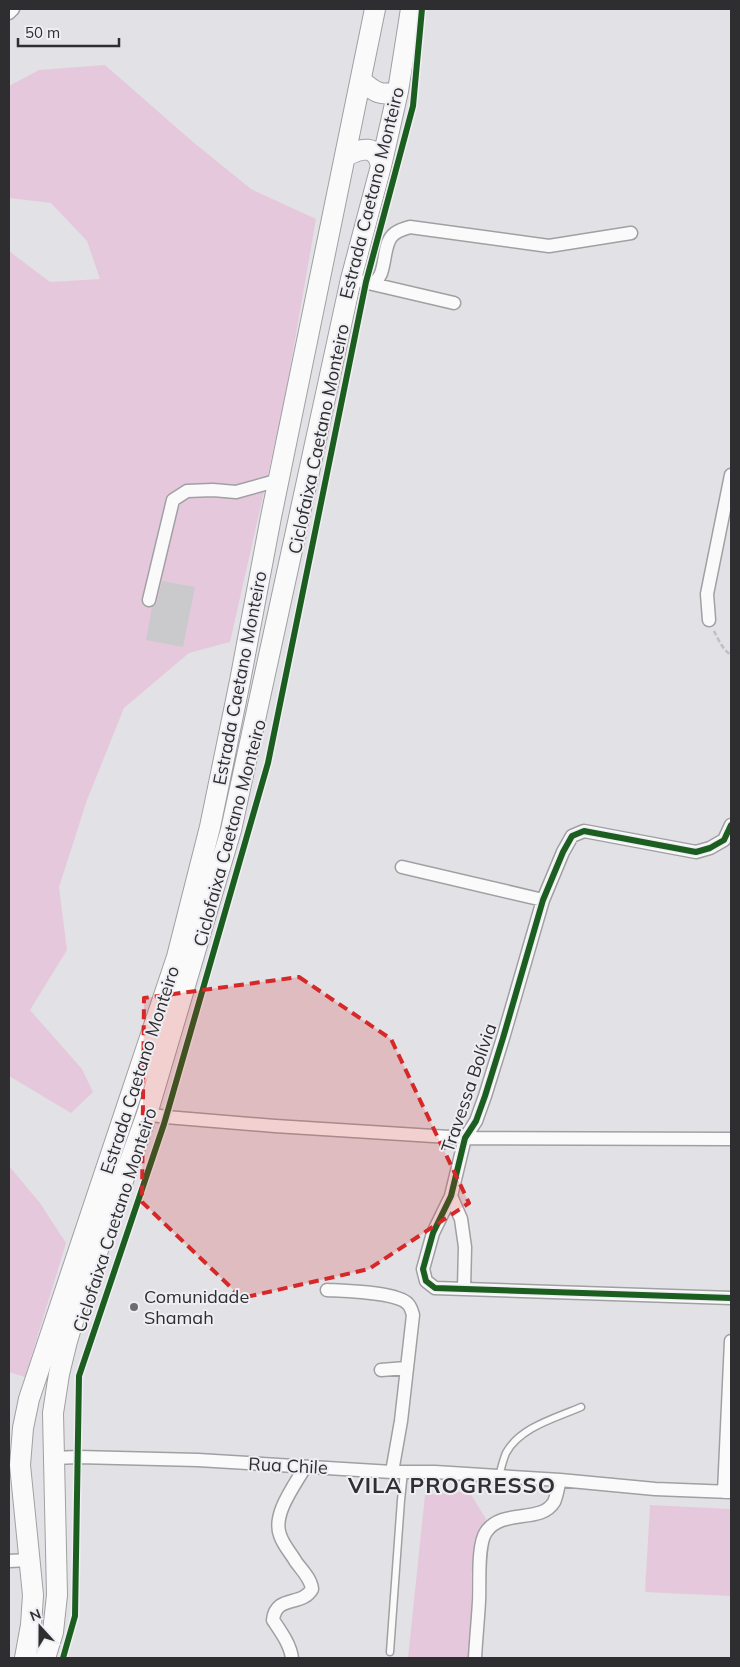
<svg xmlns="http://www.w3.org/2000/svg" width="740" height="1667" font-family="Mulish,sans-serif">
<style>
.green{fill:#e6c8dd}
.building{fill:#cac9cc}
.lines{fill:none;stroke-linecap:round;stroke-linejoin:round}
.service-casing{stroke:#a0a0a2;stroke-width:9}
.minor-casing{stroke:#a0a0a2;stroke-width:15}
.primary-casing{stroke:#a0a0a2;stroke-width:22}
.path{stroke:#c0c0c1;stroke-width:2.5;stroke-dasharray:5 2.5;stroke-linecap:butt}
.service{stroke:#fbfafb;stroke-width:6}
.minor{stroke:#fbfafb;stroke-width:12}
.primary{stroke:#fbfafb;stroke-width:20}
.cycleway-casing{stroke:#eeeef3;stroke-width:9}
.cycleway{stroke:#1b5e20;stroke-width:6}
.marked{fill:#d62828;fill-opacity:0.2;stroke:#d62828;stroke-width:4;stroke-dasharray:10 6;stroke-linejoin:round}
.poi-dot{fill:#6d6d6f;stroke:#eeeef3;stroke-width:2}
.labels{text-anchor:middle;stroke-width:4;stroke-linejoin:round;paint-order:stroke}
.street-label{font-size:18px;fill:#2e2e30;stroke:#eeeef3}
.poi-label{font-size:18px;fill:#2e2e30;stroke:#eeeef3;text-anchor:start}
.district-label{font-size:22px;font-weight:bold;letter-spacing:1px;fill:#303034;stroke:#eeeef3}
</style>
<rect width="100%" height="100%" fill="#e2e1e5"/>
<path class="green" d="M105,65L193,142L251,189L316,219L284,403L230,642L189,653L124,708L87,800L59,887L67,950L30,1010L82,1069L93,1092L71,1113L9,1076V251L50,282L100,279L87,241L51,203L9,198V86L39,70Z
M9,1166L40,1203L66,1243L25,1377L9,1372Z
M469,1491L486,1519L471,1573V1658H408L425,1495Z
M650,1505L731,1509V1596L645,1592Z"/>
<path class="building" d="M162,581L195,587L183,647L146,640L152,607L157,602Z"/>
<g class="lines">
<defs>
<path id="service" d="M499,1476C501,1469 503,1460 506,1453C520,1427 556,1418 581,1407
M390,1652L401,1500L404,1472"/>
<path id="minor" d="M9,13L13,9
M351,279L454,303
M371,283C388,279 381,248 392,236C396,231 403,229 410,227L549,246L631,233
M149,600L173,500L187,491L213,490L236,492L279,480
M709,620L707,594L731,475
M731,825L724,840L710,848L696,852L584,831L572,836L563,852L543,900L503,1038L485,1096L476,1121L465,1138L451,1196L433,1233L423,1269L426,1281L435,1288L731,1298
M402,867L543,900
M147,1114L166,1117L275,1126L465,1138L731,1139
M451,1196L461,1219L465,1247L464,1289
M327,1290C345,1291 397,1292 408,1304C411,1307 412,1312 413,1315L401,1421L392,1472
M381,1370L406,1368
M54,1458L78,1457L198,1460L392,1472H435L560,1480L655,1489L731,1492
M724,1492L731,1341
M9,1561L29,1560
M292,1658C290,1644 281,1632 273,1620C276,1594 302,1607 312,1589C311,1579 302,1570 296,1562C291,1553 283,1545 280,1535C272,1514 295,1485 305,1467
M475,1658C476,1639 478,1620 479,1601C480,1584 477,1545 486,1532C502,1508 541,1524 554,1502C557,1496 558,1486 560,1480"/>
<path id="primary" d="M362,81C374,92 382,97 398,91
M346,156C361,148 377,144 381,166
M25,1658L31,1625L33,1595L20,1465L23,1428L29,1399L177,957L210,827L240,681L271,517L375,9
M45,1658L53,1632L57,1595L53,1413L59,1374L67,1341L77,1308L147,1114L231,830L351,279L381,166L398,91L411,9"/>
</defs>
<use href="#service" class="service-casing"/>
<use href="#minor" class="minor-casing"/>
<use href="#primary" class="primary-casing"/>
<path class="path" d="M714,631C718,639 723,650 731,655"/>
<use href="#service" class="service"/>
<use href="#minor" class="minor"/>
<use href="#primary" class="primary"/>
<defs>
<path id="cycleway" d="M731,825L724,840L710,848L696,852L584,831L572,836L563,852L543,900L503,1038L485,1096L476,1121L465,1138L451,1196L433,1233L423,1269L426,1281L435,1288L731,1298
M63,1658L75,1616L79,1376L164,1124L268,763L366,282L413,106L422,9"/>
</defs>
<use href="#cycleway" class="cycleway-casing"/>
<use href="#cycleway" class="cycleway"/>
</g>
<path class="marked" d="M299,977L391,1039L469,1203L369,1269L242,1298L142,1202L144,998Z"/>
<circle class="poi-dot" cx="134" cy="1307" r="5"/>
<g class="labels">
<g class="street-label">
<text transform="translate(372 193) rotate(-76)" y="6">Estrada Caetano Monteiro</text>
<text transform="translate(319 439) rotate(-78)" y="6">Ciclofaixa Caetano Monteiro</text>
<text transform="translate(240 678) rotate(-79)" y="6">Estrada Caetano Monteiro</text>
<text transform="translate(230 833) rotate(-75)" y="6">Ciclofaixa Caetano Monteiro</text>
<text transform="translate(140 1070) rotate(-72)" y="6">Estrada Caetano Monteiro</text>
<text transform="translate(469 1088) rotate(-71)" y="6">Travessa Bolívia</text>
<text transform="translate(115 1220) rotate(-72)" y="6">Ciclofaixa Caetano Monteiro</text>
<text transform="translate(288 1466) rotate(3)" y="6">Rua Chile</text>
</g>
<g class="poi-label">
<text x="144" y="1303">Comunidade<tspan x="144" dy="21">Shamah</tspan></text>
</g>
<g class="district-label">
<text x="452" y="1493">VILA PROGRESSO</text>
</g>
</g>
<rect width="740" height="1667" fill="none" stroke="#2e2e30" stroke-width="20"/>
<g transform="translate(40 1627) rotate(339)" stroke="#eeeef3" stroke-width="4" paint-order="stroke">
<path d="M0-4L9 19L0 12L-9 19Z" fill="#2e2e30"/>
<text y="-8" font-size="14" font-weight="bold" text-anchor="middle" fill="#2e2e30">N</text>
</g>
<path d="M18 38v8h101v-8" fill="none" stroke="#2e2e30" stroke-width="2.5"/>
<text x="25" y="38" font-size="15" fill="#2e2e30" stroke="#eeeef3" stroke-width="4" paint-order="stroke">50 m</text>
</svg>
